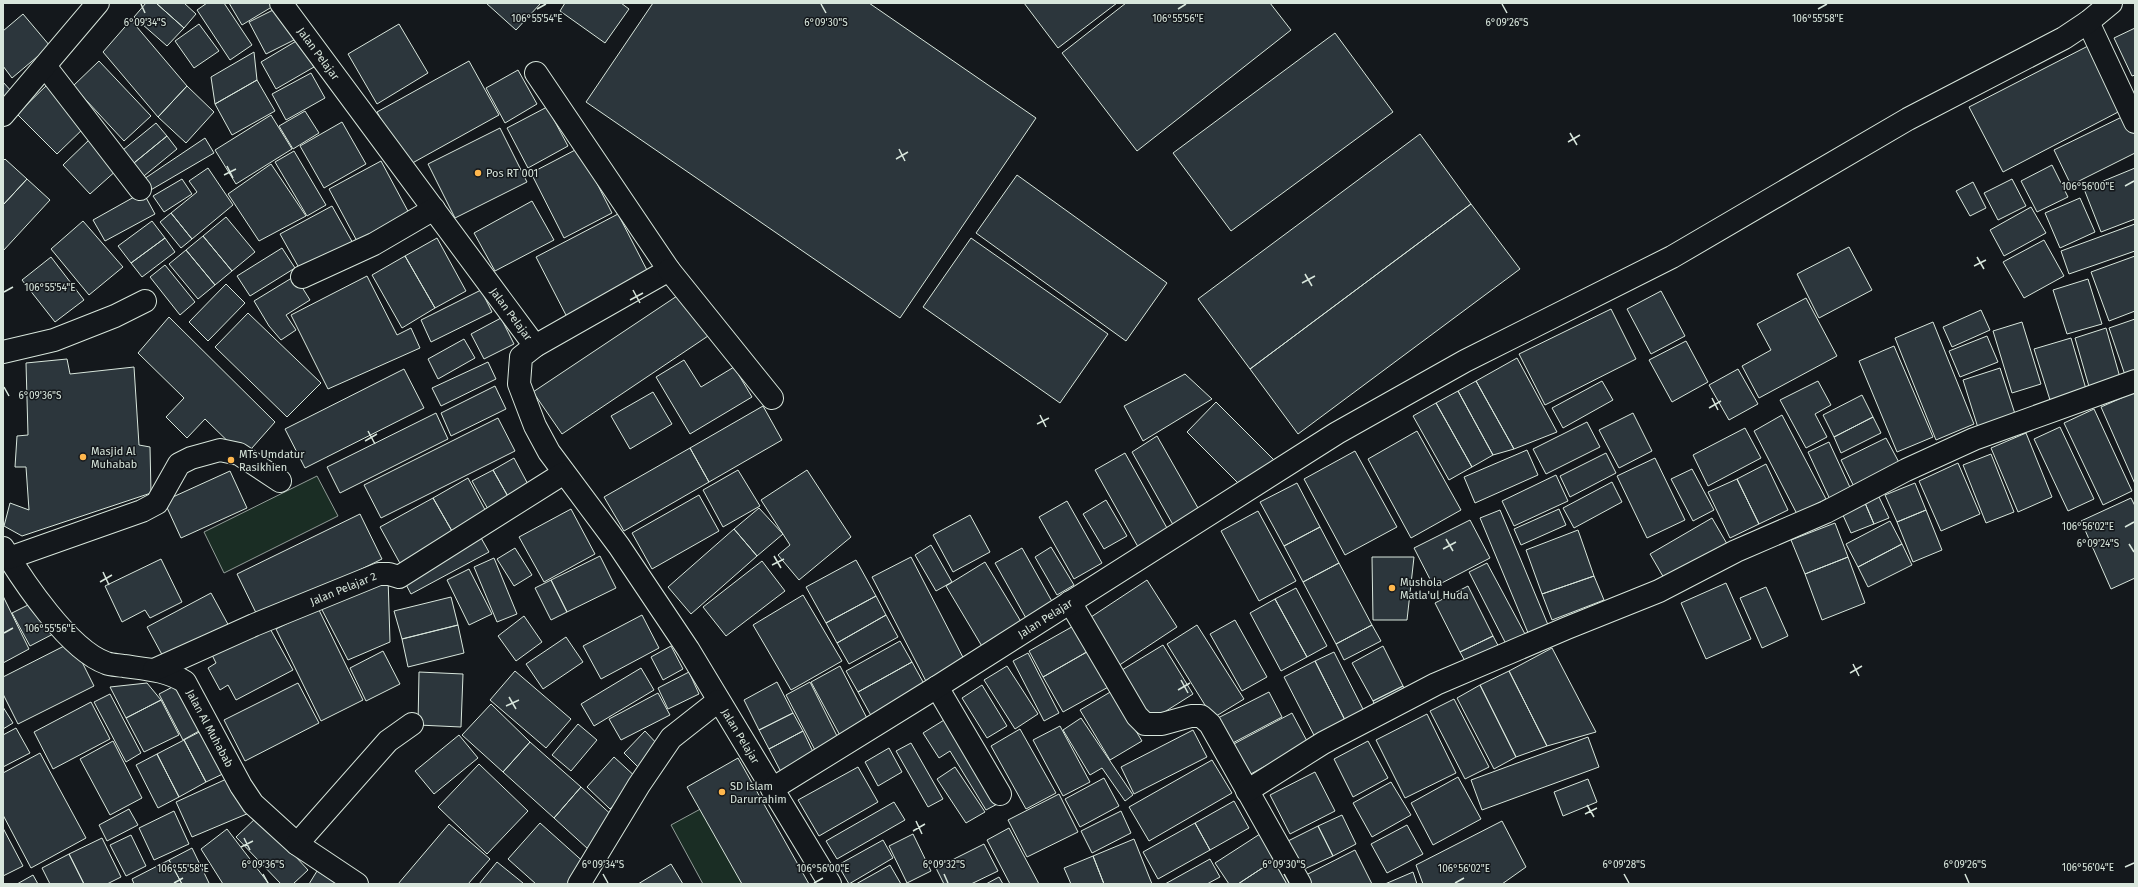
<svg xmlns="http://www.w3.org/2000/svg" width="2138" height="887" font-family="'Fira Sans',sans-serif">
<style>
.green{fill:#1a2d24;stroke:#939e99}
.building{fill:#2c363c;stroke:#d8e6dc}
.lines{fill:none;stroke-linecap:round;stroke-linejoin:round}
.minor-casing{stroke:#d8e6dc;stroke-width:24}
.tertiary-casing{stroke:#d8e6dc;stroke-width:24}
.minor{stroke:#14181c;stroke-width:22}
.tertiary{stroke:#14181c;stroke-width:22}
.ticks{fill:none;stroke:#d8e6dc;stroke-width:1.5}
.poi-dot{fill:#ffb74d;stroke:#14181c;stroke-width:1.5}
.labels{text-anchor:middle;stroke-width:3;stroke-linejoin:round;paint-order:stroke}
.street-label{font-size:11px;fill:#d8e6dc;stroke:#14181c}
.poi-label{font-size:11px;fill:#d8e6dc;stroke:#14181c;text-anchor:start}
.ticks-label{font-size:10px;text-anchor:middle;fill:#d8e6dc;stroke:#14181c;stroke-width:3;stroke-linejoin:round;paint-order:stroke}
</style>
<rect width="100%" height="100%" fill="#14181c"/>
<path class="green" d="M317,476L338,516L224,573L204,532Z
M717,800L763,884H703L671,825Z"/>
<path class="building" d="M146,3H156L184,28L167,46L134,17Z
M156,3H184L196,14L184,28Z
M207,3H224L252,45L230,60L197,10Z
M229,3H274L275,5L242,25Z
M486,3H541L516,30Z
M565,3H621L629,9L605,43L560,11Z
M653,3H869L1036,118L900,318L586,102Z
M1024,3H1117L1058,48Z
M1126,3H1270L1291,30L1137,151L1062,53Z
M277,8L294,40L266,54L249,22Z
M23,14L50,46L12,78L3,66V31Z
M131,20L187,86L158,117L103,52Z
M199,24L219,51L194,68L175,41Z
M399,24L428,73L377,104L348,54Z
M2135,28V75L2132,76L2114,38Z
M1335,33L1393,112L1231,231L1173,153Z
M298,40L314,67L276,89L261,62Z
M2088,46L2122,110L2003,172L1969,107Z
M254,52L257,80L215,104L211,77Z
M99,61L151,116L124,141L73,86Z
M469,61L499,115L407,166L377,112Z
M518,70L537,104L505,123L486,88Z
M311,73L325,98L286,120L272,94Z
M257,80L275,111L232,135L215,104Z
M3,82L13,93L3,102Z
M48,84L87,125L57,154L17,114Z
M187,86L214,112L186,143L158,117Z
M547,107L568,146L528,168L507,128Z
M305,111L319,133L293,149L279,126Z
M2128,114L2135,129V153L2071,185L2054,150Z
M271,115L292,149L236,184L215,150Z
M342,122L366,164L324,188L300,146Z
M156,123L167,136L129,167L118,154Z
M500,128L527,182L455,218L428,164Z
M1420,134L1471,204L1250,369L1198,299Z
M167,136L177,149L139,180L129,167Z
M205,138L214,153L149,191L141,181Z
M90,139L118,169L90,194L63,165Z
M579,148L612,213L564,238L531,173Z
M294,151L326,205L307,216L275,162Z
M5,159L27,179L3,205V161Z
M381,161L410,215L358,243L329,189Z
M271,164L306,216L259,241L228,194Z
M2052,165L2068,197L2037,212L2021,181Z
M208,168L233,205L192,239L171,213L197,192L189,181Z
M2135,168V219L2101,232L2084,189Z
M1017,175L1167,283L1126,341L976,233Z
M27,179L50,200L3,251V205Z
M182,179L192,194L164,212L153,196Z
M2012,179L2026,206L1998,220L1984,193Z
M1973,182L1986,208L1970,216L1956,191Z
M143,192L155,214L105,241L93,220Z
M2080,198L2095,232L2060,248L2045,213Z
M532,201L554,240L495,271L474,233Z
M1471,204L1520,269L1298,434L1250,369Z
M332,206L354,245L303,275L280,234Z
M2031,207L2046,233L2004,256L1990,230Z
M171,213L192,239L181,248L160,222Z
M618,214L650,276L568,319L536,257Z
M226,217L255,252L232,271L203,236Z
M83,221L123,267L89,295L51,249Z
M152,221L165,238L131,263L118,246Z
M2135,224V251L2069,274L2061,251Z
M203,236L232,271L215,285L186,250Z
M165,238L175,252L142,277L131,263Z
M437,238L466,291L435,308L405,256Z
M971,238L1108,334L1060,403L923,307Z
M2044,240L2064,276L2024,298L2003,262Z
M1849,247L1872,290L1819,318L1797,274Z
M282,248L295,268L250,296L237,276Z
M186,250L215,285L198,299L169,264Z
M405,256L435,308L402,328L372,275Z
M2135,256V311L2109,321L2091,272Z
M51,257L84,300L55,322L22,280Z
M165,265L195,302L180,315L150,277Z
M295,276L310,300L286,315L296,330L281,340L269,326L254,301Z
M367,276L397,335L411,328L420,348L328,389L291,315Z
M2088,279L2102,324L2067,334L2053,290Z
M226,284L245,303L208,341L189,322Z
M481,290L492,312L431,342L421,320Z
M1661,291L1685,336L1651,354L1627,309Z
M680,294L708,336L562,434L533,392Z
M1806,298L1837,356L1759,398L1742,366L1771,350L1757,324Z
M1611,309L1636,359L1545,405L1519,354Z
M1981,310L1990,330L1952,347L1943,327Z
M248,313L321,383L287,417L215,347Z
M169,317L275,422L244,457L205,419L187,438L166,417L184,398L138,353Z
M501,318L514,344L484,359L471,334Z
M2135,319V375L2126,378L2109,328Z
M1933,322L1974,424L1936,440L1895,338Z
M2022,322L2041,384L2012,393L1993,331Z
M2106,328L2121,381L2090,390L2075,338Z
M1987,336L1998,362L1960,377L1949,351Z
M2071,338L2086,389L2050,400L2034,349Z
M464,339L475,358L438,379L428,359Z
M1686,341L1708,382L1672,402L1649,360Z
M1894,346L1933,437L1897,452L1859,361Z
M1517,358L1557,432L1514,449L1476,381Z
M67,359L70,374L134,367L139,445L150,447L151,493L22,536L4,526L10,503L29,510L26,467H15L17,436L28,435L26,363Z
M684,360L701,387L734,367L752,397L690,434L656,377Z
M488,362L496,379L441,406L432,388Z
M2000,368L2017,420L1979,431L1963,380Z
M404,369L424,408L305,468L285,429Z
M1738,369L1758,404L1729,420L1709,385Z
M1185,374L1212,399L1143,441L1124,406Z
M1476,381L1514,449L1493,455L1458,391Z
M1602,381L1613,400L1563,428L1552,408Z
M1818,381L1831,405L1815,414L1827,437L1806,448L1780,400Z
M495,386L506,409L451,436L441,413Z
M1458,391L1493,455L1472,467L1436,403Z
M653,392L672,424L630,449L611,416Z
M2135,392V484L2101,407Z
M1862,395L1873,417L1834,437L1823,415Z
M1216,402L1275,461L1246,491L1187,432Z
M1436,403L1472,467L1449,480L1413,416Z
M763,406L782,440L709,482L690,448Z
M2094,409L2132,491L2103,505L2064,423Z
M436,413L448,439L340,493L327,467Z
M1633,413L1652,451L1619,468L1599,430Z
M1782,415L1826,499L1797,514L1754,431Z
M1873,417L1881,433L1841,453L1834,437Z
M498,418L515,451L381,518L364,485Z
M1587,422L1600,447L1546,474L1533,449Z
M2060,427L2094,499L2068,511L2034,439Z
M1745,428L1761,458L1708,486L1693,455Z
M1417,431L1461,510L1411,538L1368,459Z
M2026,433L2052,497L2018,512L1991,448Z
M1157,436L1202,515L1176,530L1132,452Z
M1886,438L1903,470L1857,493L1841,460Z
M1829,442L1854,496L1833,506L1808,452Z
M690,448L709,482L624,531L604,497Z
M1527,450L1538,475L1475,503L1464,477Z
M1355,451L1397,527L1345,555L1304,479Z
M1125,453L1172,537L1142,554L1095,470Z
M1606,453L1616,473L1570,497L1560,476Z
M1991,454L2014,512L1986,523L1963,465Z
M514,458L530,488L510,500L493,470Z
M1655,458L1685,520L1647,538L1617,476Z
M1958,463L1980,514L1941,531L1919,481Z
M1766,464L1788,510L1759,524L1737,479Z
M1692,469L1714,510L1693,521L1671,479Z
M493,470L510,500L489,511L472,481Z
M738,470L760,506L723,527L703,490Z
M807,470L851,537L799,580L778,555L790,545L761,500Z
M230,471L247,508L181,538L164,501Z
M1556,475L1568,501L1514,526L1502,501Z
M468,478L490,519L456,538L433,498Z
M1737,479L1759,524L1730,538L1708,492Z
M1612,482L1622,502L1574,528L1563,508Z
M1297,483L1320,527L1284,546L1260,502Z
M1915,483L1926,510L1897,522L1885,495Z
M699,495L719,531L652,569L632,533Z
M1879,497L1889,518L1874,524L1865,503Z
M433,498L456,538L402,567L380,527Z
M2131,498L2135,506V578L2111,589L2081,521Z
M1106,500L1127,536L1104,549L1083,514Z
M1067,501L1102,563L1074,579L1039,517Z
M1865,503L1874,524L1851,533L1842,513Z
M759,508L783,534L757,556L734,529Z
M571,509L595,554L544,582L519,537Z
M1559,509L1566,525L1521,545L1514,529Z
M1500,510L1551,632L1531,640L1480,518Z
M1926,510L1942,550L1913,562L1897,522Z
M1258,511L1296,581L1259,601L1221,531Z
M360,514L382,559L259,619L237,574Z
M970,515L990,552L953,572L933,535Z
M1712,518L1730,549L1668,585L1650,554Z
M1470,520L1490,558L1434,587L1414,548Z
M1890,521L1902,544L1858,567L1846,544Z
M1835,523L1848,557L1805,574L1791,540Z
M1320,527L1339,563L1303,582L1284,546Z
M734,529L757,556L691,614L668,587Z
M1578,530L1594,576L1542,594L1526,550Z
M480,536L489,552L411,594L402,577Z
M1902,544L1912,565L1868,587L1858,567Z
M931,545L952,582L936,591L915,555Z
M1051,547L1074,585L1057,595L1035,557Z
M515,548L532,575L514,586L497,559Z
M1022,548L1054,605L1027,620L995,563Z
M600,556L616,588L567,612L551,580Z
M911,557L968,667L929,687L872,577Z
M1372,557H1414L1407,620H1373Z
M1848,557L1865,603L1822,620L1805,574Z
M494,558L517,614L497,622L474,567Z
M161,559L182,602L150,618L145,610L122,622L105,586Z
M856,560L876,596L826,623L806,587Z
M762,561L785,591L726,636L703,607Z
M985,562L1023,625L983,648L946,586Z
M1339,563L1372,625L1336,644L1303,582Z
M1487,563L1525,634L1506,644L1469,572Z
M469,569L492,614L469,625L447,580Z
M1594,576L1604,600L1552,620L1542,594Z
M388,577L390,642L348,660L320,606Z
M551,580L567,612L551,620L535,588Z
M1147,580L1177,627L1118,666L1088,619Z
M1726,583L1751,639L1706,659L1681,603Z
M1468,586L1493,636L1460,652L1435,603Z
M1766,587L1788,636L1762,648L1740,598Z
M1296,588L1327,646L1307,657L1275,599Z
M211,593L230,628L166,662L147,627Z
M803,595L842,661L791,690L753,625Z
M3,596L29,649L3,663Z
M876,596L886,615L837,643L826,623Z
M451,597L458,625L402,639L394,611Z
M1275,599L1307,657L1281,671L1250,613Z
M38,600L55,633L30,646L12,613Z
M318,608L363,700L321,721L276,629Z
M642,615L659,648L601,679L583,646Z
M886,615L898,637L849,664L837,643Z
M524,616L542,642L516,661L498,636Z
M1235,620L1267,677L1242,691L1210,634Z
M1077,624L1092,649L1043,677L1029,651Z
M268,625L293,670L236,700L228,685L220,690L208,668L216,663L209,649Z
M458,625L464,653L408,667L402,639Z
M1197,625L1244,699L1213,718L1167,644Z
M1372,625L1381,641L1344,660L1336,644Z
M1493,636L1502,653L1470,670L1460,652Z
M566,637L583,662L543,689L526,664Z
M900,641L912,662L858,692L846,671Z
M72,642L94,686L18,724L3,694V677Z
M1163,645L1193,694L1147,723L1117,673Z
M671,646L683,669L663,680L651,657Z
M1383,646L1403,686L1373,701L1352,663Z
M1552,648L1596,732L1547,746L1509,671Z
M1092,649L1112,685L1063,712L1043,677Z
M383,651L400,684L366,701L350,668Z
M1334,652L1368,719L1349,728L1315,661Z
M1028,653L1059,713L1044,721L1013,661Z
M1315,661L1349,728L1318,743L1284,677Z
M912,662L928,691L874,721L858,692Z
M840,666L871,726L843,741L811,682Z
M1007,666L1038,714L1015,729L984,680Z
M641,668L654,690L594,726L581,704Z
M515,671L571,719L546,748L490,700Z
M1509,671L1547,746L1516,757L1480,685Z
M419,672L463,674L461,727L418,725Z
M689,672L699,694L668,709L658,688Z
M182,682L206,727L183,740L159,694Z
M777,682L793,713L759,730L744,700Z
M810,682L839,740L816,752L786,695Z
M147,683L161,700L126,718L110,687Z
M298,683L319,723L245,761L224,720Z
M982,685L1007,726L987,738L962,698Z
M1480,685L1516,757L1494,769L1457,698Z
M1403,686L1408,695L1377,710L1373,701Z
M1112,691L1142,741L1110,760L1080,710Z
M1269,692L1282,717L1227,746L1214,720Z
M658,693L670,715L621,740L609,719Z
M110,694L141,753L126,762L94,702Z
M1454,699L1489,767L1465,779L1430,711Z
M161,700L179,735L144,752L126,718Z
M91,702L110,739L53,769L34,732Z
M491,704L530,742L503,772L462,735Z
M3,707L13,723L3,729Z
M793,713L803,731L769,749L759,730Z
M1292,713L1308,743L1247,776L1230,746Z
M1427,714L1456,773L1405,798L1376,740Z
M949,717L1001,802L986,810L950,751L939,758L923,733Z
M1081,718L1133,795L1125,801L1102,768L1090,775L1063,730Z
M578,724L597,740L571,771L552,755Z
M1060,726L1090,782L1063,796L1033,740Z
M16,728L30,753L3,767V735Z
M207,728L229,771L206,782L184,740Z
M1020,729L1056,793L1026,809L991,746Z
M1193,730L1207,757L1134,794L1121,767Z
M645,731L659,746L638,767L624,753Z
M803,731L814,754L781,772L769,749Z
M459,735L478,758L434,794L415,771Z
M1588,737L1599,767L1482,810L1471,780Z
M184,740L206,782L179,797L157,754Z
M113,741L142,798L110,815L80,759Z
M1368,741L1388,778L1353,797L1334,759Z
M530,742L581,787L554,818L503,772Z
M911,743L943,799L928,807L896,751Z
M889,748L902,772L878,786L865,762Z
M40,753L86,838L31,868L3,815V773Z
M157,754L179,797L158,808L136,765Z
M614,757L638,779L610,809L587,787Z
M738,758L809,884H742L687,787Z
M1212,760L1232,793L1149,841L1129,807Z
M479,764L528,811L487,854L438,807Z
M858,767L878,802L819,836L798,800Z
M955,767L985,812L966,823L937,779Z
M1315,772L1335,811L1290,834L1270,795Z
M233,776L249,813L192,837L176,802Z
M1458,777L1481,819L1433,845L1411,803Z
M1104,778L1119,806L1080,827L1065,799Z
M1588,779L1597,802L1563,816L1554,792Z
M1391,782L1411,815L1372,837L1353,803Z
M581,787L615,818L588,849L554,818Z
M1059,794L1078,832L1027,857L1008,820Z
M1234,801L1249,828L1210,850L1195,823Z
M894,802L905,820L837,859L826,841Z
M129,809L138,825L107,841L99,825Z
M174,811L189,844L154,860L139,828Z
M1121,811L1131,833L1092,853L1081,831Z
M1342,815L1356,844L1333,856L1318,826Z
M258,816L308,870L293,884H281L236,837Z
M1502,821L1526,867L1502,884H1423L1416,865Z
M540,823L587,865L571,884H536L508,859Z
M1195,823L1210,850L1158,879L1143,852Z
M449,824L490,859L468,884H398Z
M1407,825L1423,854L1387,873L1371,844Z
M1318,826L1333,856L1300,871L1286,842Z
M3,828L23,866L3,876Z
M1009,828L1039,884H1010L987,840Z
M227,829L269,884H223L201,849Z
M913,834L931,871L907,883L889,846Z
M1260,834L1276,859L1238,884H1229L1215,863Z
M131,835L146,866L126,876L110,845Z
M102,838L121,877L107,884H84L69,854Z
M1134,839L1152,884H1104L1093,856Z
M883,840L893,858L849,884L838,865Z
M984,844L998,871L971,884H944L936,868Z
M192,848L209,883L207,884H182L169,860Z
M1355,850L1372,884H1308L1304,876Z
M69,854L84,884H50L42,868Z
M1093,856L1104,884H1071L1064,868Z
M1210,859L1220,877L1207,884H1165Z
M1276,859L1291,884H1238Z
M169,860L182,884H134L132,879Z
M497,862L523,883L522,884H479Z
M671,864L683,884H638Z
M890,865L901,884H856Z
M317,871L338,884H309Z
M1413,872L1417,884H1385Z
M33,875L38,884H17Z
M999,877L1003,884H986Z"/>
<g class="lines">
<defs>
<g id="minor">
<path id="s1" d="M281,3L535,346"/>
<path d="M2088,22L2135,122"/>
<path d="M45,66L140,189"/>
<path id="s2" d="M536,73L669,270L535,346L521,357L519,384L535,426L549,452L619,546L688,649L830,884"/>
<path d="M669,270L772,398"/>
<path d="M302,277L374,244L434,209"/>
<path d="M3,352L54,340L115,316L145,301"/>
<path id="s3" d="M3,548C23,581 69,650 106,663C111,665 118,665 124,666C145,669 167,670 185,682L241,786L253,804L297,844L357,884"/>
<path d="M9,558L142,511L157,503L179,464L191,458L220,450L239,454L280,481"/>
<path d="M1070,602L1137,716L1145,724H1162L1191,716H1201L1210,724L1300,884"/>
<path id="s4" d="M154,670L254,625L379,574H389L399,577L564,473"/>
<path d="M937,687L1000,794"/>
<path id="s5" d="M772,789L937,687L1337,433L1465,361L1672,257L1908,119L2064,38L2088,22L2111,3"/>
<path d="M1247,791L1323,743L1436,684L1567,628L1659,591L1736,551L1826,512L1906,470L1974,439L2135,381"/>
<path d="M297,844L388,741L412,724"/>
<path d="M579,884L639,785L671,738L718,701"/>
</g>
<path id="tertiary" d="M3,115L98,3"/>
</defs>
<use href="#minor" class="minor-casing"/>
<use href="#tertiary" class="tertiary-casing"/>
<use href="#minor" class="minor"/>
<use href="#tertiary" class="tertiary"/>
</g>
<path class="ticks" d="M141,4L145,13M821,4L826,13M1502,4L1507,13M537,9L546,4M1178,9L1186,4M1818,9L1827,4M1570,133L1577,145M1568,142L1580,135M899,149L905,161M896,159L908,152M227,166L233,178M224,175L236,169M2125,186L2134,181M1977,257L1984,269M1974,266L1986,260M1305,274L1312,286M1302,283L1315,276M633,290L640,303M4,292L13,287M630,300L643,293M4,387L9,396M1712,398L1718,410M1709,408L1721,401M1040,415L1046,427M1037,424L1049,418M368,431L375,444M365,441L377,434M2125,527L2134,522M1446,539L1453,551M2129,544L2134,552M1443,549L1456,542M774,556L781,568M772,565L784,559M103,572L109,585M100,582L112,575M4,633L13,628M1853,664L1859,676M1850,673L1862,666M1181,680L1188,693M1178,690L1190,683M509,697L516,709M506,706L519,700M1587,805L1594,817M1585,814L1597,808M916,821L922,834M913,831L925,824M244,838L250,850M241,847L253,841M2125,867L2134,863M263,874L268,883M603,874L608,883M944,874L948,883M1284,874L1289,883M1624,874L1629,883M1965,874L1969,883M174,883L183,878M814,883L823,878M1455,883L1464,878"/>
<g class="poi-dot">
<circle cx="478" cy="173" r="4"/>
<circle cx="83" cy="457" r="4"/>
<circle cx="231" cy="460" r="4"/>
<circle cx="1392" cy="588" r="4"/>
<circle cx="722" cy="792" r="4"/>
</g>
<g class="labels">
<g class="street-label">
<text dy="4" stroke="none"><textPath href="#s1" startOffset="63">Jalan Pelajar</textPath></text>
<text dy="4" stroke="none"><textPath href="#s1" startOffset="387">Jalan Pelajar</textPath></text>
<text dy="4" stroke="none"><textPath href="#s4" startOffset="206">Jalan Pelajar 2</textPath></text>
<text dy="4" stroke="none"><textPath href="#s5" startOffset="322">Jalan Pelajar</textPath></text>
<text dy="4" stroke="none"><textPath href="#s3" startOffset="291">Jalan Al Muhabab</textPath></text>
<text dy="4" stroke="none"><textPath href="#s2" startOffset="854">Jalan Pelajar</textPath></text>
</g>
<g class="poi-label">
<text x="486" y="177">Pos RT 001</text>
<text x="91" y="455">Masjid Al<tspan x="91" dy="13">Muhabab</tspan></text>
<text x="239" y="458">MTs Umdatur<tspan x="239" dy="13">Rasikhien</tspan></text>
<text x="1400" y="586">Mushola<tspan x="1400" dy="13">Matla'ul Huda</tspan></text>
<text x="730" y="790">SD Islam<tspan x="730" dy="13">Darurrahim</tspan></text>
</g>
</g>
<g class="ticks-label">
<text x="537" y="22">106°55'54"E</text>
<text x="1178" y="22">106°55'56"E</text>
<text x="1818" y="22">106°55'58"E</text>
<text x="145" y="26">6°09'34"S</text>
<text x="826" y="26">6°09'30"S</text>
<text x="1507" y="26">6°09'26"S</text>
<text x="2088" y="190">106°56'00"E</text>
<text x="50" y="291">106°55'54"E</text>
<text x="40" y="399">6°09'36"S</text>
<text x="2088" y="530">106°56'02"E</text>
<text x="2098" y="547">6°09'24"S</text>
<text x="50" y="632">106°55'56"E</text>
<text x="263" y="868">6°09'36"S</text>
<text x="603" y="868">6°09'34"S</text>
<text x="944" y="868">6°09'32"S</text>
<text x="1284" y="868">6°09'30"S</text>
<text x="1624" y="868">6°09'28"S</text>
<text x="1965" y="868">6°09'26"S</text>
<text x="2088" y="871">106°56'04"E</text>
<text x="183" y="872">106°55'58"E</text>
<text x="823" y="872">106°56'00"E</text>
<text x="1464" y="872">106°56'02"E</text>
</g>
<rect width="2138" height="887" fill="none" stroke="#d8e6dc" stroke-width="8"/>
</svg>
